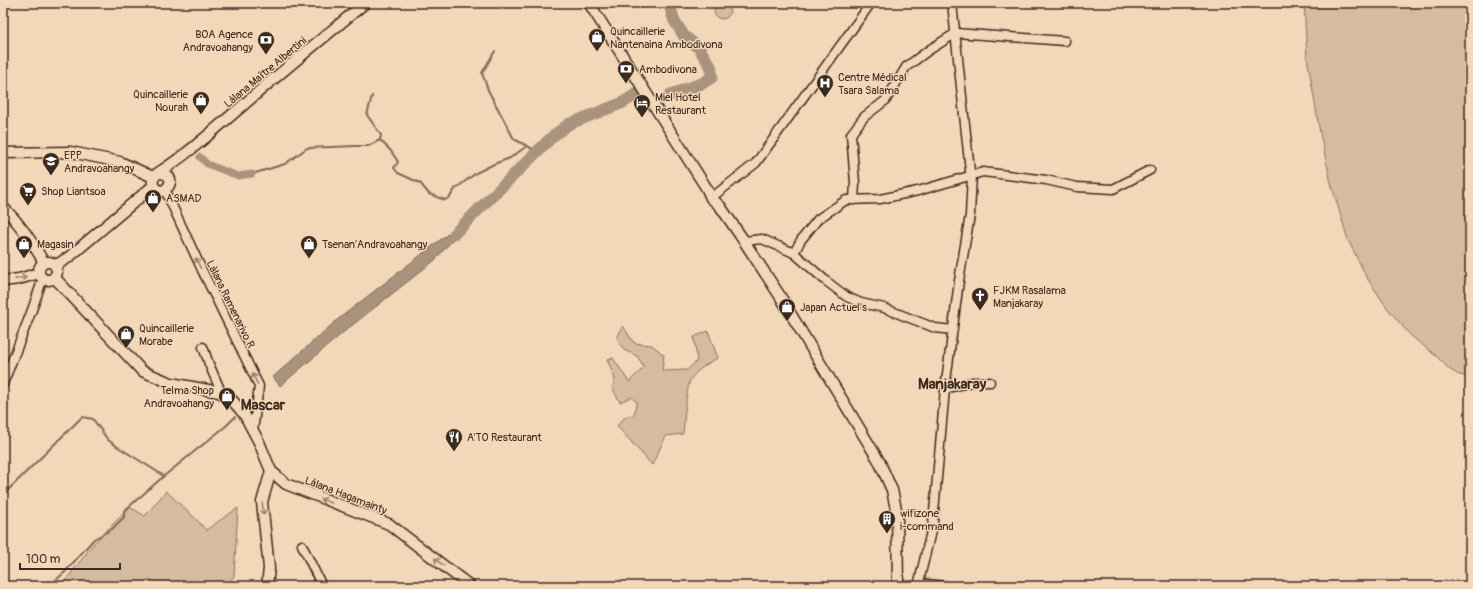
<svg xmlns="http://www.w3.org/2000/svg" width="1473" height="589" font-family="Pangolin,sans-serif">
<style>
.green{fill:#d5bba0;stroke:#88725f}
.water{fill:#aa937c;stroke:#7e6956}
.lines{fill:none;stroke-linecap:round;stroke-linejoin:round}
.stream{stroke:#7e6956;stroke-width:2}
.canal{stroke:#aa937c;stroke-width:7}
.river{stroke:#aa937c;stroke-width:12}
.minor-casing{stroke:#3b2a1e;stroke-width:11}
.major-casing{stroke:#3b2a1e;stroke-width:13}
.minor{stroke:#f3d7b9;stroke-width:8}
.major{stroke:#f3d7b9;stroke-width:10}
.oneway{stroke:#97806c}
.labels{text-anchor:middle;stroke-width:3;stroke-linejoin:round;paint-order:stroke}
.poi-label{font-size:11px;fill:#3b2a1e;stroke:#f3d7b9;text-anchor:start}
.street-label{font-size:11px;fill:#3b2a1e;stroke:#f3d7b9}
.district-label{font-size:15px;font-weight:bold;fill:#3b2a1e;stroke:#f3d7b9}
</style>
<rect width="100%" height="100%" fill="#f3d7b9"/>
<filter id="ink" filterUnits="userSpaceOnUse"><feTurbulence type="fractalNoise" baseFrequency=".025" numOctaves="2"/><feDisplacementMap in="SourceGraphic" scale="8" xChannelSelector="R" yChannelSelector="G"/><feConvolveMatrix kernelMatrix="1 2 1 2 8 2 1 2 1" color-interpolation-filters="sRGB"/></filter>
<g filter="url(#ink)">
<path class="green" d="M1304,3H1470V377L1459,375L1449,369L1436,356L1410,335L1388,309L1367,278L1348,240L1331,183L1320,133L1307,57Z
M714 11a8 8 0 1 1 16 0a8 8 0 1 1-16 0Z
M623,326L634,343L652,345L664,355L662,371L687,370L697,361L694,337L708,331L718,358C708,363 697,370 691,379C686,386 684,424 683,434L666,436L652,465L617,426L624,418L634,414L637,402L631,397L620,402L612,388L615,379L607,359L613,358L629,382L644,367L637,356L624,350L617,338Z
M166,491L195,518L206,530L238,508L234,576L227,586H64L63,584L94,543L130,507L145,516Z"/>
<path class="water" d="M453,230L457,235L435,260L345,331L280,386L273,377L337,320Z"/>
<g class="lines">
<path class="stream" d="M495,51L482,73L488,90L514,139L527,146
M372,96L367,115L381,135L380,140L391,151L398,162L394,168L398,173L420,183L429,194L445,200L450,197L455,189L476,173L494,164L510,158L527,146L537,151
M252,174L285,164L307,148L355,146H368L380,140
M3,495L82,417L93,419L108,440L118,447L164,476L226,426L235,417
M49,586L65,572L94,539L112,529L124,517V511L164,476"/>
<path class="canal" d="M200,157L207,164L238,176L252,174"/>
<path class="river" d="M669,3L674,20L684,36L699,48L711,67L712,77L703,83L670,95
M455,233L553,136L569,124L622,103L637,94"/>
<defs>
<path id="minor" d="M165,190L202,270L259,386L253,431
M711,198L756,163L871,3
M854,200L855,183L851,134L864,117L886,100L906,67L929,50L956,33L1065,41
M744,241L762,239L794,253L826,281L847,297L861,303L884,308L935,328L953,330
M794,253L801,240L818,219L846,200L880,199L918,191L983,172L1046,180L1077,187L1113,189L1150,170
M203,347L209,364L219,387V392
M3,384L32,310L43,278
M945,389L972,382H990
M302,545L322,586
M918,583L946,586
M918,586L933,523L945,389L959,281L970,215L972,175L970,171L952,3"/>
<path id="major" d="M589,3L707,189L711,198L720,206L744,241L780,296L879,461L892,490L897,514L898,586
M3,153L71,152L120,162L153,177
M158,173C171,172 175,184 163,191C152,191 149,179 158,173C188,154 214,130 241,107C282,71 323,38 365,3
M3,207C20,224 33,242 44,263
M39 271a9 9 0 1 1 18 0a9 9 0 1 1-18 0Z
M55,266L69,257L153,186
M54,277L142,371L171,383L219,392L231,399L244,414L259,442L271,471L286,484L389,524L470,586
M3,281L19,279L39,273
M267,586L269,568L262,502L271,471"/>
</defs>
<use href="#minor" class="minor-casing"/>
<use href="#major" class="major-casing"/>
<use href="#minor" class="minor"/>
<use href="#major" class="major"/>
</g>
<defs><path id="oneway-shaft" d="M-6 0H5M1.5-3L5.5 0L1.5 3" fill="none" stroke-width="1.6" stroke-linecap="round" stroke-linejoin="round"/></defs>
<g class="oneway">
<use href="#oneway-shaft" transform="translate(198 263) rotate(-115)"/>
<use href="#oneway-shaft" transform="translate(21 278) rotate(-13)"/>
<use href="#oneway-shaft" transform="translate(255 379) rotate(-116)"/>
<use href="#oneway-shaft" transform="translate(326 501) rotate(-158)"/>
<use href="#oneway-shaft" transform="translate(263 509) rotate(84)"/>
<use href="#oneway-shaft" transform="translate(439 562) rotate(-143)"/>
</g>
</g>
<defs>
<symbol id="shop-pin" viewBox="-11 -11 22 30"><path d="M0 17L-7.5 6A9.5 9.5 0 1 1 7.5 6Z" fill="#3b2a1e" stroke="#f3d7b9"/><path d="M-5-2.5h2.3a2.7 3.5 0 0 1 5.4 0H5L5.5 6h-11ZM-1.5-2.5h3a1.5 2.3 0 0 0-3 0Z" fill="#fff"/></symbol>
<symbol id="bank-pin" viewBox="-11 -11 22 30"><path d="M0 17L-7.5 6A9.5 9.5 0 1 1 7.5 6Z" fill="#3b2a1e" stroke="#f3d7b9"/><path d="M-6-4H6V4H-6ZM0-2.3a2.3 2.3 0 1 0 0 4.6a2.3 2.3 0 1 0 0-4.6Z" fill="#fff"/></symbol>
<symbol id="hospital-pin" viewBox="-11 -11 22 30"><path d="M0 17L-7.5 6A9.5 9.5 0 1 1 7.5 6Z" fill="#3b2a1e" stroke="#f3d7b9"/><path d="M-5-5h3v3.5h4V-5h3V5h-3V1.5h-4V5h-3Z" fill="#fff"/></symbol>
<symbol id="hotel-pin" viewBox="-11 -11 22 30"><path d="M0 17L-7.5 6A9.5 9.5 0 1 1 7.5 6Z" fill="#3b2a1e" stroke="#f3d7b9"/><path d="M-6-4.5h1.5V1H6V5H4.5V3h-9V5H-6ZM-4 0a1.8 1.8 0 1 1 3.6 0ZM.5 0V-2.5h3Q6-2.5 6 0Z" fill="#fff"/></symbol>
<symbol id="school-pin" viewBox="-11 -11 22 30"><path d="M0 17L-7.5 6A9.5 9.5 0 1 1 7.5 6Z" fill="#3b2a1e" stroke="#f3d7b9"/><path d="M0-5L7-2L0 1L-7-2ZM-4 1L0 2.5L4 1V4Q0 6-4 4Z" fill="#fff"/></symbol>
<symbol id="supermarket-pin" viewBox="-11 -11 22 30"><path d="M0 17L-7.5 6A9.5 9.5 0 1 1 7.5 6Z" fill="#3b2a1e" stroke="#f3d7b9"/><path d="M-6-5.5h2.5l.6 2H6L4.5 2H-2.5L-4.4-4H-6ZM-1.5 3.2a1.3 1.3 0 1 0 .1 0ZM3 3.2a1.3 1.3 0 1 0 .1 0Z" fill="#fff"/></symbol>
<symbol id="church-pin" viewBox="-11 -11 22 30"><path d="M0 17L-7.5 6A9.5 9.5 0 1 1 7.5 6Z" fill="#3b2a1e" stroke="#f3d7b9"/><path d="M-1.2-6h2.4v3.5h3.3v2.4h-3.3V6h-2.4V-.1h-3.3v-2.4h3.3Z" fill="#fff"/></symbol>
<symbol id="restaurant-pin" viewBox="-11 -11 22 30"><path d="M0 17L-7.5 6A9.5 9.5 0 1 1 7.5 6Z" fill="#3b2a1e" stroke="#f3d7b9"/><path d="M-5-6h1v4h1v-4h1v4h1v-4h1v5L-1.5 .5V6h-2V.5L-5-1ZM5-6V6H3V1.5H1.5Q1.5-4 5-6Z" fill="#fff"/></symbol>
<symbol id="building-pin" viewBox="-11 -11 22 30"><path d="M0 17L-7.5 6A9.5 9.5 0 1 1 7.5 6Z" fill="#3b2a1e" stroke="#f3d7b9"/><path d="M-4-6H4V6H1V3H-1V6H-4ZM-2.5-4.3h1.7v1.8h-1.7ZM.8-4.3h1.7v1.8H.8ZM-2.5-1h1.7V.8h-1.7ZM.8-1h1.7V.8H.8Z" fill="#fff"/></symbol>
</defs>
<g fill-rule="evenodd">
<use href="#shop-pin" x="587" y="27" width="20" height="27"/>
<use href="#bank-pin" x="256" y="30" width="20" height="27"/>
<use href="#bank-pin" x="616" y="59" width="20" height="27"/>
<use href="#hospital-pin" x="815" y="73" width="20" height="27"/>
<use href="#shop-pin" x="191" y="90" width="20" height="27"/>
<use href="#hotel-pin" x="632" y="93" width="20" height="27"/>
<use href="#school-pin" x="41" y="151" width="20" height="27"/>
<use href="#supermarket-pin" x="18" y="181" width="20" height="27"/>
<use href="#shop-pin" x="143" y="188" width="20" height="27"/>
<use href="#shop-pin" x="14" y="234" width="20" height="27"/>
<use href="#shop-pin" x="299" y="234" width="20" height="27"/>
<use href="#church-pin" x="970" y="286" width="20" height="27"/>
<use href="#shop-pin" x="777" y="297" width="20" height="27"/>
<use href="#shop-pin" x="116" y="324" width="20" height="27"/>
<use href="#shop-pin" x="217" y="386" width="20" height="27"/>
<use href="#restaurant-pin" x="444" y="427" width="20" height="27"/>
<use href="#building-pin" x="877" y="509" width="20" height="27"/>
</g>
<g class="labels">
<g class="poi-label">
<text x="610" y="35">Quincaillerie<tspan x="610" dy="13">Nantenaina Ambodivona</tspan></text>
<text x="253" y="38" text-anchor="end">BOA Agence<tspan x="253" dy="13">Andravoahangy</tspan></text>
<text x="639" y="73">Ambodivona</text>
<text x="838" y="81">Centre Médical<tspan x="838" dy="13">Tsara Salama</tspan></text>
<text x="188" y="98" text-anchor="end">Quincaillerie<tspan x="188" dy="13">Nourah</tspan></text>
<text x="655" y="101">Miel Hotel<tspan x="655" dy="13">Restaurant</tspan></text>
<text x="64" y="159">EPP<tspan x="64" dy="13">Andravoahangy</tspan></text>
<text x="41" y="195">Shop Liantsoa</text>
<text x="166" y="202">ASMAD</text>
<text x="37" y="248">Magasin</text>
<text x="322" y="248">Tsenan'Andravoahangy</text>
<text x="993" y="294">FJKM Rasalama<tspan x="993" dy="13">Manjakaray</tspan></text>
<text x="800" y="311">Japan Actuel's</text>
<text x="139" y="332">Quincaillerie<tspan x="139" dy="13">Morabe</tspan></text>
<text x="214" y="394" text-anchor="end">Telma Shop<tspan x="214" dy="13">Andravoahangy</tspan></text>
<text x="467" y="441">A'TO Restaurant</text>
<text x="900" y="517">wifizone<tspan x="900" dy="13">i-command</tspan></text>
</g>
<g class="street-label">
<text transform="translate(265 72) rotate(-40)" y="4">Làlana Maître Albertini</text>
<text transform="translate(231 304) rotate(64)" y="4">Làlana Ramenarivo R</text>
<text transform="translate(346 495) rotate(21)" y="4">Làlana Hagamainty</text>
</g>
<g class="district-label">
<text x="952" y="389">Manjakaray</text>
<text x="263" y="410">Mascar</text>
</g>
</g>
<rect width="1473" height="589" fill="none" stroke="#f3d7b9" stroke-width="16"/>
<rect x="8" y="8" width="1457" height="573" fill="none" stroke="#3b2a1e" stroke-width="1.5" filter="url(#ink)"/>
<path d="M20 563v6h100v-6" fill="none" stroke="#3b2a1e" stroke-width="2"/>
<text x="26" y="563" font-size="12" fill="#3b2a1e" stroke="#f3d7b9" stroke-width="3" paint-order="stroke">100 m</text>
</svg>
